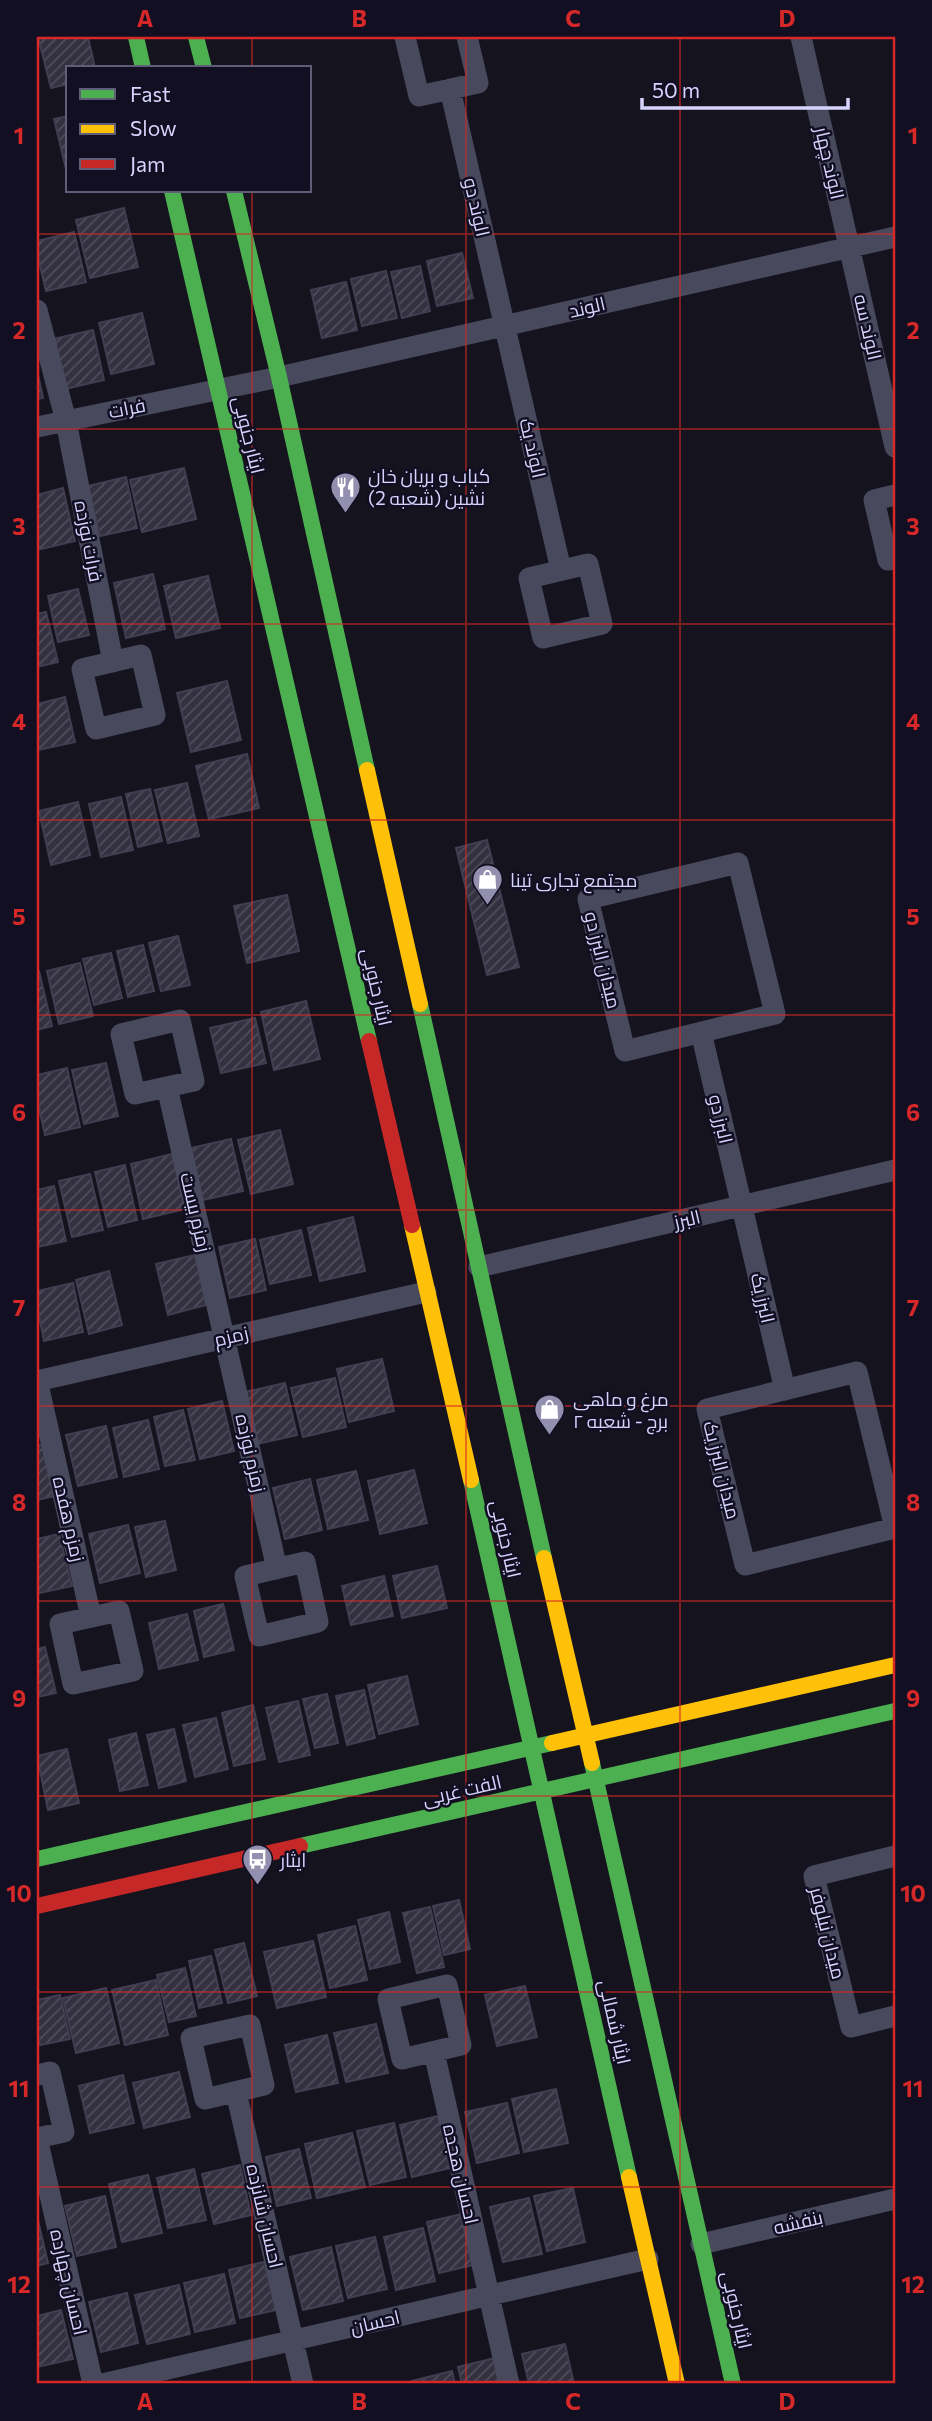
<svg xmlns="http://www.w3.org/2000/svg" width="932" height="2421" font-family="Commissioner,Cairo,sans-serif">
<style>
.building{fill:url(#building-hatch);stroke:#413e51;stroke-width:2}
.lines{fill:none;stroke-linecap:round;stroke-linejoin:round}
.street{stroke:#49495e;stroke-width:21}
.fast{stroke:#4caf50;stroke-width:16}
.slow{stroke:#ffc107;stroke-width:16}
.jam{stroke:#c62828;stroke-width:16}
.grid{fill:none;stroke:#d62828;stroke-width:2;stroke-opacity:0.55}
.labels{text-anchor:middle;stroke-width:5;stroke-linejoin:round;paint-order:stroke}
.street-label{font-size:19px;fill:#d6d3fc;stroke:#120f22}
.poi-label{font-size:19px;fill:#d6d3fc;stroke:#120f22;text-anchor:start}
.neatline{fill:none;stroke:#d62828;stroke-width:2.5}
.grid-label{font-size:23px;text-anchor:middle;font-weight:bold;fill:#d62828}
</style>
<defs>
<pattern id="building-hatch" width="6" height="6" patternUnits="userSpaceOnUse" patternTransform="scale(1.75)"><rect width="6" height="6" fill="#333140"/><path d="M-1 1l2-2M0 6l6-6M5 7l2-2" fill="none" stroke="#504e5c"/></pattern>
</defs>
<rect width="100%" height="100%" fill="#15131e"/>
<path class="building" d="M38,37H88L95,68H68V84L51,88Z
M68,116V169H66L54,119Z
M124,208L138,267L90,278L76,220Z
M74,232L86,282L46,291L37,253V241Z
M462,253L473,298L437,306L427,261Z
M420,266L430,311L402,318L391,272Z
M386,271L397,318L362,326L351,279Z
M346,282L357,330L322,338L311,290Z
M142,313L154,364L111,374L99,323Z
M93,330L104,380L65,389L53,339Z
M37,370L43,398L37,399Z
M184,468L196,519L142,532L130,480Z
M126,477L137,528L100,536L88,486Z
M63,488L75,541L37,550V495Z
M153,574L165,629L126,638L114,583Z
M208,576L220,628L176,638L164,586Z
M78,589L89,635L58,642L48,596Z
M46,612L58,662L37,667V614Z
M227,681L241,740L191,752L177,693Z
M65,697L75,742L38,750L37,704Z
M247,754L259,808L209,819L196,766Z
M187,783L199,836L168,843L155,790Z
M150,789L162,841L138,847L126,794Z
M121,797L133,850L101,857L89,804Z
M78,802L90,855L51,865L39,811Z
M487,840L519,967L487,975L456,848Z
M287,895L299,951L247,963L234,906Z
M178,936L190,985L161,991L149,943Z
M143,945L154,991L128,997L117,951Z
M111,953L122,998L94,1005L83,959Z
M80,963L93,1016L59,1024L47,971Z
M37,971H39L52,1026L37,1030Z
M306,1001L320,1059L274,1070L261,1012Z
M255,1018L266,1063L221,1073L210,1028Z
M106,1063L118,1116L84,1124L72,1070Z
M67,1068L80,1127L45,1135L37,1099V1075Z
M280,1130L293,1184L251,1194L238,1140Z
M231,1139L243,1191L203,1200L191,1148Z
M172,1154L185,1209L143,1219L131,1164Z
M125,1165L137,1220L108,1227L95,1172Z
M90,1174L103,1230L72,1237L59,1181Z
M54,1186L66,1241L37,1247V1190Z
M353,1217L365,1271L320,1281L308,1228Z
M301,1230L311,1275L270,1284L260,1240Z
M255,1239L266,1290L230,1298L219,1247Z
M195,1255L206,1305L168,1315L156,1264Z
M109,1271L122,1325L89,1334L76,1280Z
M73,1283L83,1332L44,1341L37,1306V1291Z
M382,1359L394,1411L349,1422L337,1369Z
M335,1378L346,1427L303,1437L291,1388Z
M285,1383L297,1435L257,1444L245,1392Z
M222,1401L234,1451L200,1459L188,1409Z
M183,1410L195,1460L165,1466L154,1417Z
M148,1420L159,1469L124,1477L113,1428Z
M106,1426L117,1477L78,1486L66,1435Z
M43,1444L55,1496L37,1500V1446Z
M414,1470L427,1523L380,1534L368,1481Z
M356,1471L368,1520L328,1529L317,1480Z
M310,1479L322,1530L285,1539L273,1488Z
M165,1521L176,1570L146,1577L135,1527Z
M128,1525L140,1573L100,1583L89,1534Z
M59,1534L72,1586L39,1593L37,1583V1539Z
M437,1566L447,1608L402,1618L393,1576Z
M384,1576L393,1616L351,1625L342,1586Z
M223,1604L234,1650L204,1657L194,1611Z
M187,1614L198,1660L159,1669L149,1623Z
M45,1647L56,1693L37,1697V1649Z
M407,1676L418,1724L379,1734L368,1685Z
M364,1690L375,1738L347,1745L336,1696Z
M327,1694L338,1743L315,1748L303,1699Z
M298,1701L310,1755L279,1762L266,1708Z
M253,1705L265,1759L234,1766L222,1713Z
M216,1718L228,1769L195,1777L183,1725Z
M174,1729L186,1781L159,1788L147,1735Z
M136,1733L148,1785L120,1791L109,1740Z
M67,1749L79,1803L48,1810L37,1756Z
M459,1900L470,1949L444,1955L433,1906Z
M430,1907L444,1967L417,1973L403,1913Z
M389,1912L400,1962L370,1969L358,1920Z
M355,1926L367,1980L330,1988L318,1935Z
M313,1941L326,1997L277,2008L264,1952Z
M244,1943L257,1996L228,2003L215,1950Z
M211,1956L222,2003L199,2008L189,1961Z
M185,1968L196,2016L169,2022L157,1975Z
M156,1980L168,2035L125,2045L112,1990Z
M525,1986L537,2037L497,2046L485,1995Z
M106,1988L119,2043L76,2053L63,1998Z
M60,1995L70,2039L40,2045L37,2032V2000Z
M376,2024L388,2073L346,2082L334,2033Z
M327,2035L338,2083L296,2092L285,2045Z
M179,2072L190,2117L144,2128L133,2083Z
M123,2075L134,2123L90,2133L79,2086Z
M556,2089L568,2143L524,2152L512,2099Z
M507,2103L519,2153L477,2163L465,2112Z
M438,2116L450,2168L412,2177L400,2125Z
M394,2123L406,2177L370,2185L357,2131Z
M352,2133L365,2187L317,2198L305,2144Z
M299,2149L311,2198L277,2206L266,2157Z
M240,2165L251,2215L214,2224L202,2174Z
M194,2169L206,2220L168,2228L157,2178Z
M148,2175L162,2233L122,2242L109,2184Z
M573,2188L585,2242L547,2251L534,2196Z
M105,2196L116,2247L77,2256L65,2206Z
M529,2198L542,2254L503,2262L490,2207Z
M462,2214L473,2265L439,2273L427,2222Z
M37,2216L48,2263L37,2266Z
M423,2228L435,2281L396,2290L384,2237Z
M375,2237L387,2289L348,2298L336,2246Z
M331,2247L343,2301L303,2310L290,2257Z
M264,2262L276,2310L240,2318L229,2270Z
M224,2274L235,2323L195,2332L184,2283Z
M179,2285L190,2334L147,2344L135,2295Z
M127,2293L138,2343L101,2352L89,2302Z
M61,2310L73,2359L37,2367V2316Z
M565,2344L574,2384H529L522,2354Z
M495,2358L501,2384H462L458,2367Z
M452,2371L455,2384H413L412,2381Z"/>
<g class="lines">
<path class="street" d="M405,37L419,96L478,83L467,37
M801,37L895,447
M450,89L561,570
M37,310L66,421L113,662
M37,427L279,377L895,237
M895,495L874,500L888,560L895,559
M588,564L602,624L543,638L529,578Z
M141,655L155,715L96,729L82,669Z
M738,863L775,1014L625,1051L588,899Z
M180,1020L194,1081L135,1094L121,1034Z
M701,1032L785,1390
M167,1087L277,1569
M479,1267L895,1170
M857,1372L895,1528L745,1565L707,1409Z
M37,1380L91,1617
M37,1381L426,1292
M305,1562L318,1622L259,1636L245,1576Z
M119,1611L133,1671L73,1684L60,1624Z
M895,1856L814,1876L851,2027L895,2016
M447,1985L461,2045L402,2059L388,1999Z
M250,2025L264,2085L205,2099L191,2038Z
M434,2052L509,2384
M37,2075L50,2072L64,2132L37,2138
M236,2092L303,2384
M37,2138L93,2384
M701,2244L895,2199
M102,2384L648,2259"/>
<path class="fast" d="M136,37L143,68
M196,37L204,68
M172,191L369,1041
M234,191L279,377L367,770
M420,1004L544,1558
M471,1480L629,2177
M592,1763L733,2384
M300,1846L895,1711
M37,1859L552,1743"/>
<path class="slow" d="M367,770L420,1004
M412,1225L471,1480
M544,1558L592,1763
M552,1743L895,1665
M629,2177L677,2384"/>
<path class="jam" d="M369,1041L412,1225
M37,1906L300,1846"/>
</g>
<path class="grid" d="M252,37V68M466,37V2384M680,37V2384M252,191V2384M37,234H895M37,429H895M37,624H895M37,820H895M37,1015H895M37,1210H895M37,1406H895M37,1601H895M37,1796H895M37,1992H895M37,2187H895"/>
<defs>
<symbol id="restaurant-pin" viewBox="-11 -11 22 30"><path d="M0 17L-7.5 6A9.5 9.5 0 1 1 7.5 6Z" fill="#9290ae" stroke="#120f22"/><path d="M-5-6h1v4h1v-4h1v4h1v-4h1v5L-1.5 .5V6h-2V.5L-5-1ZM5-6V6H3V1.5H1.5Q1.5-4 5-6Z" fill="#fff"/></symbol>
<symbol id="shop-pin" viewBox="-11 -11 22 30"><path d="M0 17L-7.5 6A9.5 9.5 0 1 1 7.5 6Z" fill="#9290ae" stroke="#120f22"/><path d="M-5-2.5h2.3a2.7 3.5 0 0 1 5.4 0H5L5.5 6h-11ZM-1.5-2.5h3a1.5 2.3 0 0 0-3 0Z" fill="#fff"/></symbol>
<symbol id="bus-pin" viewBox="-11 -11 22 30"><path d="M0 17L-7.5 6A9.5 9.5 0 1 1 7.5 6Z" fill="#9290ae" stroke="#120f22"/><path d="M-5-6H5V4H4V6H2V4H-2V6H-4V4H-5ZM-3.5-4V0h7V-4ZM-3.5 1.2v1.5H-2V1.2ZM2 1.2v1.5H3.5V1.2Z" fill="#fff"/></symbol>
</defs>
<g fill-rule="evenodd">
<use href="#restaurant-pin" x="328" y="470" width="35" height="47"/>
<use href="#shop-pin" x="470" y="862" width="35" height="47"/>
<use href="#shop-pin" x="532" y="1392" width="35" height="47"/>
<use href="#bus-pin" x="240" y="1842" width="35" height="47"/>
</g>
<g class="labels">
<g class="street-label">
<text transform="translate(830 163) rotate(77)" y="7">الوند چهار</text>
<text transform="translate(477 207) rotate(77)" y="7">الوند دو</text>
<text transform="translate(587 307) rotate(-13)" y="7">الوند</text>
<text transform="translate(868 327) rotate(77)" y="7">الوند سه</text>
<text transform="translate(127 408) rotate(-11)" y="7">فرات</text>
<text transform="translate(249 435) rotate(76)" y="7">ایثار جنوبی</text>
<text transform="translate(533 448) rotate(77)" y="7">الوند یک</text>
<text transform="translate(89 541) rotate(79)" y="7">فرات نوزده</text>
<text transform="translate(603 960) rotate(76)" y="7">میدان البرز دو</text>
<text transform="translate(377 987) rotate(77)" y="7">ایثار جنوبی</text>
<text transform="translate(721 1119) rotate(77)" y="7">البرز دو</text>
<text transform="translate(196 1212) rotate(77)" y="7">زمزم بیست</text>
<text transform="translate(687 1219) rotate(-13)" y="7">البرز</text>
<text transform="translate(763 1298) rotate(77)" y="7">البرز یک</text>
<text transform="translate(231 1336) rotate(-13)" y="7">زمزم</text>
<text transform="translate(251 1453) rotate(77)" y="7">زمزم نوزده</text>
<text transform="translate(722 1470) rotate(76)" y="7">میدان البرز یک</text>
<text transform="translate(69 1519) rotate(77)" y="7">زمزم هفده</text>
<text transform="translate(506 1539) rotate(77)" y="7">ایثار جنوبی</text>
<text transform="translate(462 1790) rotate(-13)" y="7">الفت غربی</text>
<text transform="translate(828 1933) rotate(76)" y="7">میدان نیلوفر</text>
<text transform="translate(615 2022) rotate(77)" y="7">ایثار شمالی</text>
<text transform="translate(461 2174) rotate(77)" y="7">احسان هجده</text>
<text transform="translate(265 2216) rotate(77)" y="7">احسان شانزده</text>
<text transform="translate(798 2222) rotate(-13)" y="7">بنفشه</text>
<text transform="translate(69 2282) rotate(77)" y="7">احسان چهارده</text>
<text transform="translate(737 2310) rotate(77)" y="7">ایثار جنوبی</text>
<text transform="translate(375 2322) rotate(-13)" y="7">احسان</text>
</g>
<g class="poi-label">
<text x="368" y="483">کباب و بریان خان<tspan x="368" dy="22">نشین (شعبه 2)</tspan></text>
<text x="510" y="887">مجتمع تجاری تینا</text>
<text x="573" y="1406">مرغ و ماهی<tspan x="573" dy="22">برج - شعبه ۲</tspan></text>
<text x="280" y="1867">ایثار</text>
</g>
</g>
<rect width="932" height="2421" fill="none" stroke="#120f22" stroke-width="77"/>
<rect x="66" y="66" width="245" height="126" fill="#120f22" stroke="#605d79" stroke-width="2"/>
<rect x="80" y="89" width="35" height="10" fill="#4caf50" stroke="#605d79" stroke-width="2"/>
<text x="130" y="102" font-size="21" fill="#d6d3fc">Fast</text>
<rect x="80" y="124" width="35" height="10" fill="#ffc107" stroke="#605d79" stroke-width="2"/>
<text x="130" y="136" font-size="21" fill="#d6d3fc">Slow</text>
<rect x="80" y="159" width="35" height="10" fill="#c62828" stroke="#605d79" stroke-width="2"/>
<text x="130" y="172" font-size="21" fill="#d6d3fc">Jam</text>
<path d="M642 98v10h206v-10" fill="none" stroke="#d6d3fc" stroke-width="3.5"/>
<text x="652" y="98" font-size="21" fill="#d6d3fc" stroke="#120f22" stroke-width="5" paint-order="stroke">50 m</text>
<rect x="38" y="38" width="856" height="2344" class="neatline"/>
<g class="grid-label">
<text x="145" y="27">A</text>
<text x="359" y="27">B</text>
<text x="573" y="27">C</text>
<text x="787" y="27">D</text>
<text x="19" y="144">1</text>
<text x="913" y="144">1</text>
<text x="19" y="339">2</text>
<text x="913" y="339">2</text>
<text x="19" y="535">3</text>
<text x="913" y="535">3</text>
<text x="19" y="730">4</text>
<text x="913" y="730">4</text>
<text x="19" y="925">5</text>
<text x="913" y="925">5</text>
<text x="19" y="1121">6</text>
<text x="913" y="1121">6</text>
<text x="19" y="1316">7</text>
<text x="913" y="1316">7</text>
<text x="19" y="1511">8</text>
<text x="913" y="1511">8</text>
<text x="19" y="1707">9</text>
<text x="913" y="1707">9</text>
<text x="19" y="1902">10</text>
<text x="913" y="1902">10</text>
<text x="19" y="2097">11</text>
<text x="913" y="2097">11</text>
<text x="19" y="2293">12</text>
<text x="913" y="2293">12</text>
<text x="145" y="2410">A</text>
<text x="359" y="2410">B</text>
<text x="573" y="2410">C</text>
<text x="787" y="2410">D</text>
</g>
</svg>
